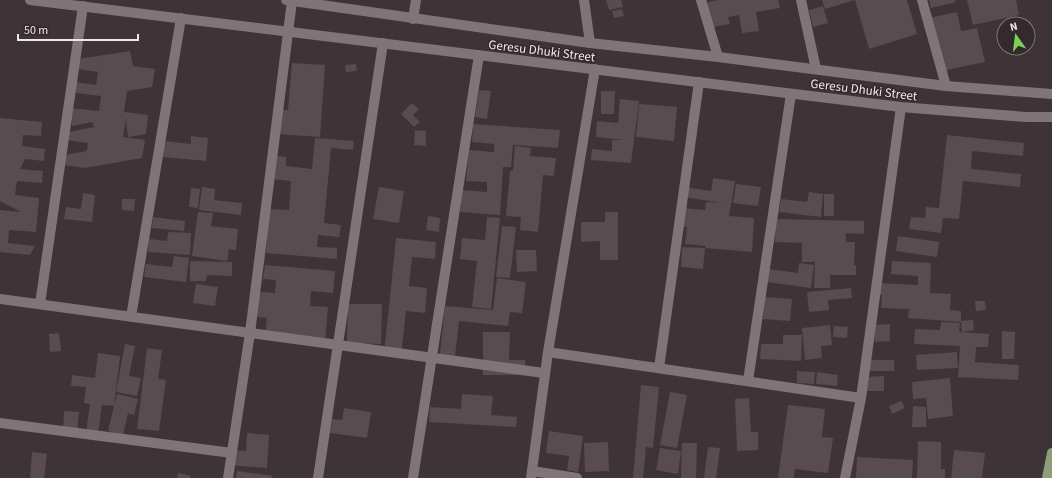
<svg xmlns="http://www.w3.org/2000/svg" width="1052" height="478" font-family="'Source Sans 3',sans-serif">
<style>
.building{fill:#584c50}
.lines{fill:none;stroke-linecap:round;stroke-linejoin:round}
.street{stroke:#817477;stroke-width:10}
.secondary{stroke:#817477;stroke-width:10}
.primary{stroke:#8b9f7d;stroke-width:10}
.labels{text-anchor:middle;stroke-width:3;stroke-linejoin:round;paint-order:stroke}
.street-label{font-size:13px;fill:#efe8ea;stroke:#34292c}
</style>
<rect width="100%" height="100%" fill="#3e3336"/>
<path class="building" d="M606,0H621L623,7L609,10Z
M718,0H778L780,8L756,12L759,31L742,33L739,15L728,17L730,24L708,28L704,3Z
M822,0H855L825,9Z
M855,0H907L917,34L869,49Z
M929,0H955L956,2L931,8Z
M967,0H1016L1019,15L973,25Z
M823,6L828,23L813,27L809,10Z
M622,9L624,16L614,18L612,11Z
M957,12L961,31L977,28L985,62L942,71L930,18Z
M130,51L133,66L155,69L152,87L127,91L124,112L148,115L146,134L128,137L126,119L123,137L145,140L142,158L84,168L63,165L65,155L87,151L88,143L67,140L69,132L94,127L92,122L72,126L69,108L99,111L101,96L76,93L74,82L96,85L98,72L79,69L78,59Z
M292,63L325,65L320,137L278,134L280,110H288Z
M356,64L357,71L346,72L345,65Z
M479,90L491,91L487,119L475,117Z
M601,91H615L614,114H601Z
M620,99L639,101L631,163L591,160L592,149L612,151V140H623L596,137L597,121L618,123Z
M412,103L419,109L413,115L420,122L414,127L401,114Z
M639,104L677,107L674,141L636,137Z
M0,118L42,122L41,136L23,135L22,146L45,149L44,161L25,159L20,169L43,171L42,183L17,181L15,195L39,198L36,232L9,230L8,243L35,246L30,255L0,252V210L21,212L0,201Z
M473,124L560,130L558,148L513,145L511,167H503L500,215L460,212L462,190L487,192V182L466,181L469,150L494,152V144L472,142Z
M415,130L426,131V146L414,145Z
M947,135L1024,143L1023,156L972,151L971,169L1021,174L1020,187L963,181L959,219L943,218L941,233L909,229L911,217L925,218L926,207L939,208Z
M191,136L208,138L206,161L163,157L164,141L191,144Z
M315,138L354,141L353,150L331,148L324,223L341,225L339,237L318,235L317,247L337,248V259L266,253L269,209L289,210L291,181L272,179L274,156L286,157V166L312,169Z
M515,146L531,148L530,156L556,158L554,176L543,175L538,232L520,230L521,217L506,216L510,171H513Z
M713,178L735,181L729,216L754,218L752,252L705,248L706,246L685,244L687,227L680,226L682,208L705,210L706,202L723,203L683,197L684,187L711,191Z
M736,184L761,187L758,206L733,203Z
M202,187L215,189L214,200L242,203L241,215L199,210Z
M379,187L404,191L399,223L373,219Z
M191,188L200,189L198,208L189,207Z
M809,192L823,194L821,217L779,212L781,199L807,202Z
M83,193L95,195L92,222L64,219L66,207L81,209Z
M824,194H834V216H824Z
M122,199H135L134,211L122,210Z
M198,212L213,213L211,226L238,229L236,250L229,249L227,261L192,256Z
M605,212H618V260H600V241L581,242V222H605Z
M428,216L440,218L439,232L426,230Z
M153,217L185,221L184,231L152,228Z
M487,217L500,218L491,309L472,307L477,261L460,259L462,238L485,240Z
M776,219L864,221V234L846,233V242H855L854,265H856V275H830V288H814L815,260L814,262H802V243L775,242Z
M502,226L516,227L510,278L496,277Z
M168,232L191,233L190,255L148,252L149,239L167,241Z
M898,236L939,242L937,257L896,251Z
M396,238L436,242L435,259L412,257L409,286L427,288L425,313L406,311L401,356L384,355Z
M682,247L705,248L703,269L681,267Z
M516,250H536L537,271L517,272Z
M174,256L189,258L186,282L144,277L146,264L172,267Z
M190,261L232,262V276L207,275L206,281H190Z
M892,261L931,263L930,293L951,294L950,310L961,311V321L973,320L974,330L962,332L961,322L908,318L909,309L881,308L882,295H878V283L918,285V276L891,274Z
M799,263L814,265L811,288L767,282L769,269L798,273Z
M265,265L335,271L333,293L311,291L310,306L328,307L325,343L265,338L267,318L249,316L252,291L275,293L276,280L263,279Z
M497,278L526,282L522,313L510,312L508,326L459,321L454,365L439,364L445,306L493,310Z
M196,284L218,287L215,306L193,303Z
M851,288L852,298L828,300L829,310L809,312L807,292Z
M765,297L792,299L790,321L763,319Z
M975,301H985L986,310L976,311Z
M348,304H382L381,344L347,343Z
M941,322L960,323L959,332L989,334L988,347H976L975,362L1019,365L1018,380L958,377L960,346L914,344L915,329L940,330Z
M890,324V341L875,342L874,325Z
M830,325L832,345L821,346L822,358L805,360L802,328Z
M834,326L848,327L847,338L833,337Z
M1002,331L1015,332L1014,359H1002Z
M483,332H510L509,360H525V375H483Z
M59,333L61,351L50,352L49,334Z
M783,335H802L801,361L760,359L761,344H783Z
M125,344L135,346L129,376L141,378L137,396L116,392Z
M147,348L162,350L158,379L166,380L159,431L137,429Z
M957,352L958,368L917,370L916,355Z
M98,353L120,356L114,406L102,405L98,434L86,433L90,404L84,403L86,387L71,386L72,375L95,378Z
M869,360H894V371H869Z
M797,371L815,372L814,384L797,383Z
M817,372L838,375L837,386L816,384Z
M884,376V391H866V377Z
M950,378L953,416L928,419L926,398L913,399L912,382Z
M641,385L659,387L653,448L646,447L643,478H633Z
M670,392L687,395L677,448L660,445Z
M117,394L138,399L134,415L128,413L123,435L108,431Z
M462,394L493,396L491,415L517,417L516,427L429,422L430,407L461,409Z
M749,398L751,432H758V450L737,451L735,399Z
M901,401L905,408L892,414L889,406Z
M788,405L825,409L822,437L833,438L828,473L795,469L794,478H778Z
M913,406L926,407V427H912Z
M344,408L371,412L367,438L330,433L332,419L342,420Z
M64,411L79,412L77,436L63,434Z
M549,431L583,436L578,472L567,470L569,456L546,453Z
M247,433L269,435L267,468L227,465L228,450L246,451Z
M918,441L941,442V469H945V478H917Z
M608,442L609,471L585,472L584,443Z
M682,443H697L696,478H681Z
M708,447L720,448L716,478H704Z
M660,448L681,451L678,474L656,470Z
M954,450L985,453L982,478H951Z
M32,452L47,454L44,478H30Z
M857,457L913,460L912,478H856Z
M237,471L273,476L272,478H236Z
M178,473L191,476L190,478H177Z"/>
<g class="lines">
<path class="street" d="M584,0L590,43
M701,0L718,57
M801,0L816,69
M922,0L946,86
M413,19L416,0
M0,299L544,373
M40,304L83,6
M131,317L181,18
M548,352L861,398
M659,368L699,82
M748,381L791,94
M0,423L232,453
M532,471L577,478
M228,478L250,333L292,1
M318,478L383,43
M413,478L479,55
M845,478L861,398L901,107"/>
<path class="secondary" d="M30,0L901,107L1026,117H1052
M286,0L590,43L718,57L946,86L1052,94
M531,478L548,352L595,69"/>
<path class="primary" d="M1047,478L1052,453"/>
</g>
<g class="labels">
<g class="street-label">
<text transform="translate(542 50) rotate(7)" y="5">Geresu Dhuki Street</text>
<text transform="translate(864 89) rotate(7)" y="5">Geresu Dhuki Street</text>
</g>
</g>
<g transform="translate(1016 36) rotate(346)"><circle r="19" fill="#34292c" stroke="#7f7578"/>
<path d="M0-3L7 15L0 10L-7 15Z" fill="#7cd155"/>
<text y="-6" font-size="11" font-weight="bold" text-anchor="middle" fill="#efe8ea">N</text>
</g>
<path d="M18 34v6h120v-6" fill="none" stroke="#efe8ea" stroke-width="2"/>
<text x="24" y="34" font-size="12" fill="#efe8ea" stroke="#34292c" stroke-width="3" paint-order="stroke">50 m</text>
</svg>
